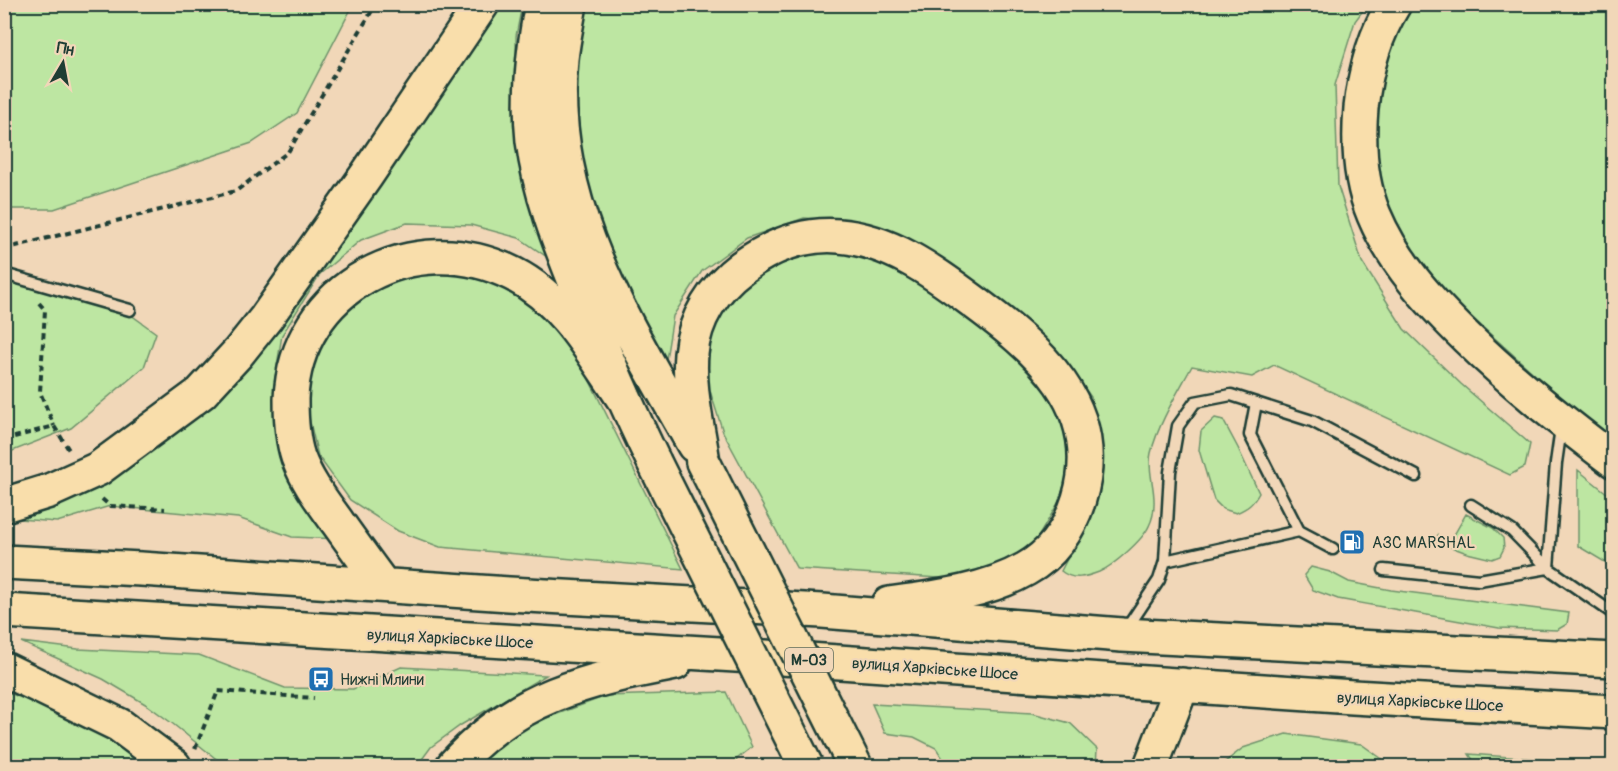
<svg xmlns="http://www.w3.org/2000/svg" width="1618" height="771" font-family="Pangolin,sans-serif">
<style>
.green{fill:#bde6a2;stroke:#6e926b;stroke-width:1.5}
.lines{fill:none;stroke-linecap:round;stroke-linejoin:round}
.service-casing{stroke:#1f3d34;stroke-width:15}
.trunk-casing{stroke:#1f3d34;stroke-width:38}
.path{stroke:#1f3d34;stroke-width:4;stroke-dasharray:6 4.5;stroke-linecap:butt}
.service{stroke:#f1d7b8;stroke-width:10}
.trunk{stroke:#f9deab;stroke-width:33}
.trunk-bridge-casing{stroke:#1f3d34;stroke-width:38;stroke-linecap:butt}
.trunk-bridge{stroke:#f9deab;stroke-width:33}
.labels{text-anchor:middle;stroke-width:4.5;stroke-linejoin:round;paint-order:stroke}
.shield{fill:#f1d7b8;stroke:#5e6b5c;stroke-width:1.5}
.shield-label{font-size:15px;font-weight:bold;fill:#1f3d34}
.poi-label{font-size:16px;fill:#1f3d34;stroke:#f1d7b8;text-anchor:start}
.street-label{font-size:16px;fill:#1f3d34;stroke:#f1d7b8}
</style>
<rect width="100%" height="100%" fill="#f1d7b8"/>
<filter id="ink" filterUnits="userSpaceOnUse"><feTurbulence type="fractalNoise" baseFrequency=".0167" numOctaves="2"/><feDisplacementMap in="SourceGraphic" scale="12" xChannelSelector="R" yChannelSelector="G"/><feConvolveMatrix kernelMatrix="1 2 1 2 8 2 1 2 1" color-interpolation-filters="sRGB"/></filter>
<g filter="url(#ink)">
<path class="green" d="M5,4H353V5L297,113L252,143L54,209H5Z
M488,5H522L516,36L517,105L556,263L519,238L471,225L407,223L361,240L320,274L282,335L274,384L278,440L340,539L292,537L238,518L110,506L57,522L5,518L158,435Z
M584,5H1367L1355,21L1335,85L1338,186L1362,262L1404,329L1461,384L1530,444L1525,467L1510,475L1274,365L1252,377L1192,366C1178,392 1158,424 1151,453C1147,469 1155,487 1154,504C1154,510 1152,520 1149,526C1143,540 1113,566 1099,572C1086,577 1073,581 1061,571L1086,522L1099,446L1091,397L1058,352L964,281L852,221L804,218L747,238L702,271L673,316L664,372L600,234L573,140L576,75Z
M1405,5H1613V445L1447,295L1400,233L1377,181L1372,137L1385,53Z
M787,251L883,253L1027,362L1065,420L1071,460L1060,500L1031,549L997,572L955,579L797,569L723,432L704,372L709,319L745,274Z
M447,271L499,280L533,300L571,343L683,569L440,547L398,531L350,500L318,456L309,418V378L323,338L349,305L395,278Z
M4,276L120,307L156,333L144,367L71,428L5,454Z
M1215,418L1223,420L1238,448L1259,493C1253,504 1248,508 1236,513L1223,509L1214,500L1199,450L1201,431Z
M1578,470L1613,498V567L1578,546Z
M1466,514L1493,528L1503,538L1504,548L1500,556L1492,559L1467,553L1435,541L1438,535L1450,542Z
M1311,567L1330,572L1349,582L1391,590L1569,613L1567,624L1557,630L1499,628L1338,599L1313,590L1304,575Z
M21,642L78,649L199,655L285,688L353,689L401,667L546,675L461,725L431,747L417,766H225L173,724L147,705L103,679Z
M4,691L62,714L111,740L146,766H5Z
M726,692L752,747L737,759L735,766H472L514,730L606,696Z
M872,704L1032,713L1070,723L1097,749L1096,766H948L936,748L914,737L885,733Z
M1286,734L1361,744L1385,761L1390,766H1220L1243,748Z
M1469,754L1605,764L1603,766H1477Z"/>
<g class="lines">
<defs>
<path id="service" d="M4,274L130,310
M1256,403L1250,435L1299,531L1333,549
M1471,505L1512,531L1548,568L1614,614
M1165,561L1299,531
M1384,570L1479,580L1548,568L1556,463L1561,428
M1125,631L1159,580L1165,561L1170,472L1178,426L1195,402L1231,395L1312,421L1416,476"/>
<path id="trunk" d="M542,4C533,50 528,95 533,141C540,195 560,244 580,294C603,351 627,407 654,462
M570,4C567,22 563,40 561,59C547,205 626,323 694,445
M1394,4C1374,36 1365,71 1361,108C1358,143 1360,182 1374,215C1394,263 1430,302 1467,338C1513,383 1563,422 1614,461
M703,462C698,427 688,390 691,354C694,319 714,288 742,267C771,246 803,233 839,236C889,240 931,270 970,299C1037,348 1107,406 1079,499C1070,528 1053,554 1026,569C986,592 934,598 889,604
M4,505L49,491L98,469L201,393L238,353L266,318L366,176L482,4
M4,562L141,569L509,594L822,611L1122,635L1614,660
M383,585C368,565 353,544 338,523C323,502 307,482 298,457C292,439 291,419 291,399C295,287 415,224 513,274C564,300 592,352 623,398
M4,611L736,655L1353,697L1614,712
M4,669L119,725L174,766
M453,766C516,696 586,680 675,663
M1151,766L1182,685"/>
</defs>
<use href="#service" class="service-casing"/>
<use href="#trunk" class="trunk-casing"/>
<path class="path" d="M4,249L236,191L288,152L376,4
M39,303L45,310L40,392L54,426
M4,440L54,426L69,450
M102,499L110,506L165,509
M195,749L218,691L314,698"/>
<use href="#service" class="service"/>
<use href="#trunk" class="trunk"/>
<defs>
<path id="trunk-bridge" d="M654,462L806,766
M703,462L855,766"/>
</defs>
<use href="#trunk-bridge" class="trunk-bridge-casing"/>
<use href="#trunk-bridge" class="trunk-bridge"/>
</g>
</g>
<defs>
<symbol id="fuel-square" viewBox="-11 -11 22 22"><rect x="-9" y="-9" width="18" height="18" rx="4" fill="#1f6fb2" stroke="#f1d7b8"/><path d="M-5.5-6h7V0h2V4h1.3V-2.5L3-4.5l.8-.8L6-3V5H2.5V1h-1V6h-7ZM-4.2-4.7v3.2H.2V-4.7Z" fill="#fff"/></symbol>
<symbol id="bus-square" viewBox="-11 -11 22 22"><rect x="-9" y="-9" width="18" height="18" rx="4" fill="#1f6fb2" stroke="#f1d7b8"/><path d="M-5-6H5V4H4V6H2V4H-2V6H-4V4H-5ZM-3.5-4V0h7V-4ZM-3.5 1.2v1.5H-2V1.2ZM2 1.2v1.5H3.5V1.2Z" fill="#fff"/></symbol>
</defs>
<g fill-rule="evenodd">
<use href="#fuel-square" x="1337" y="527" width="30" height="30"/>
<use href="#bus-square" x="306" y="664" width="30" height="30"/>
</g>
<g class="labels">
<rect class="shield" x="785" y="648" width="48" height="24" rx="4.5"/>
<g class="shield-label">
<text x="809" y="665">М-03</text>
</g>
<g class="poi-label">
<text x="1372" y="548">АЗС MARSHAL</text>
<text x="340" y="685">Нижні Млини</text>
</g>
<g class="street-label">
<text transform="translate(450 638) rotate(3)" y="6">вулиця Харківське Шосе</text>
<text transform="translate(935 668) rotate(4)" y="6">вулиця Харківське Шосе</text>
<text transform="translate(1420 701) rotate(3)" y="6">вулиця Харківське Шосе</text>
</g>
</g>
<rect width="1618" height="771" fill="none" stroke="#f1d7b8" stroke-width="24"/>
<rect x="12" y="12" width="1594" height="747" fill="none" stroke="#1f3d34" stroke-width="2" filter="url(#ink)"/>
<g transform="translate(63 63) rotate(10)" stroke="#f1d7b8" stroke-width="4.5" paint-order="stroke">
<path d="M0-4.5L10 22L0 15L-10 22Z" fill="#1f3d34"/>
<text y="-9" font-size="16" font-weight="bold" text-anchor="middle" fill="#1f3d34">Пн</text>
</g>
</svg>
